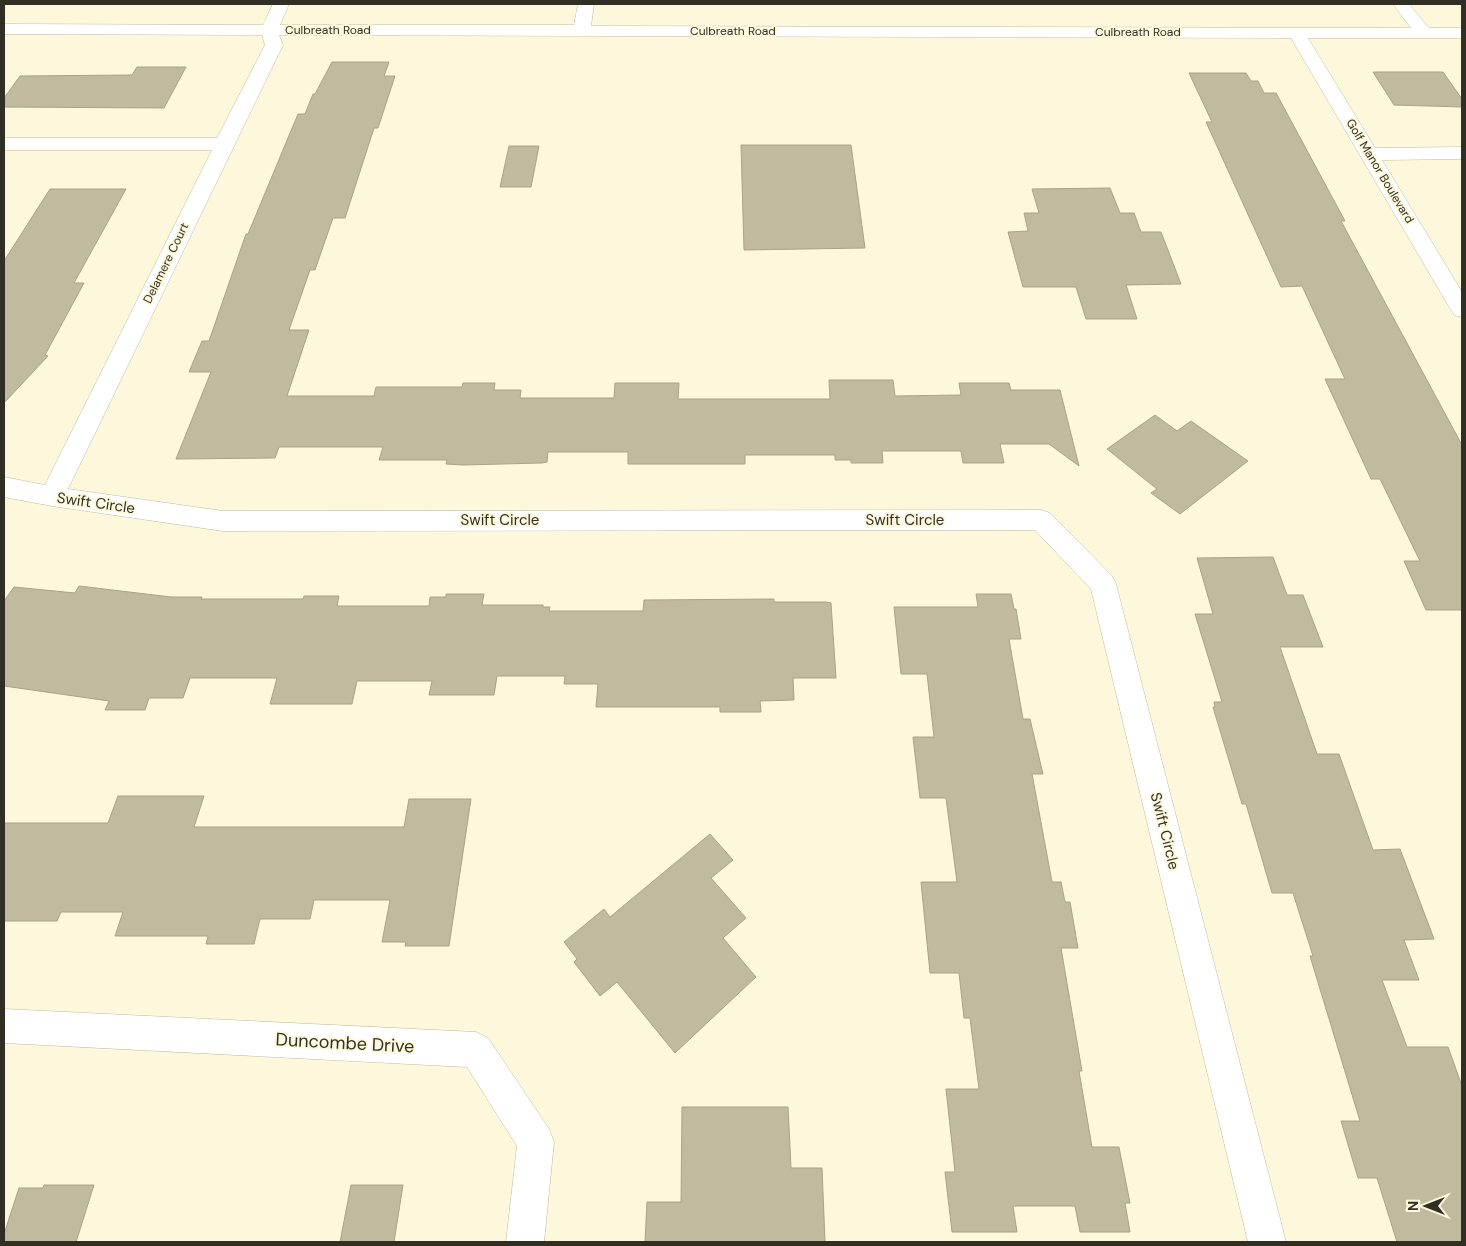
<svg xmlns="http://www.w3.org/2000/svg" width="1466" height="1246" font-family="'DM Sans',sans-serif">
<style>
.building{fill:#c0ba9f;stroke:#a8a389}
.lines{fill:none;stroke-linecap:round;stroke-linejoin:round}
.minor-casing{stroke:#c0bba0;stroke-width:1}
.minor{fill:#fff;fill-rule:evenodd}
.labels{text-anchor:middle;stroke-width:4;stroke-linejoin:round;paint-order:stroke}
.far-street-label{font-size:12px;fill:#312e24;stroke:#fdf8dc}
.street-label{font-size:15px;fill:#312e24;stroke:#fdf8dc}
.near-street-label{font-size:18px;fill:#312e24;stroke:#fdf8dc}
</style>
<rect width="100%" height="100%" fill="#fdf8dc"/>
<path class="building" d="M332,62H389L384,76H395L378,128H374L345,218H333L315,270H310L289,330H309L287,396H374L376,387H462L463,383H495L494,390H521L520,398H614L615,383H679L678,399H830L829,380H893L895,396L961,395L959,383H1009L1011,390H1060L1079,466L1049,444H1000L1004,463H963L961,451H882L883,463H851V460H835V455H745V464H628V452H548L547,462L542,463L463,465L446,464L447,460H379L383,447H279L275,458L176,459L211,372H189L202,341H209L246,234H248L298,114H305L313,94H315Z
M137,67H186L164,108L4,107V98L20,76L132,75Z
M1373,72H1443L1462,99V107L1394,105Z
M1189,73H1246L1251,81H1258L1264,93H1276L1345,221H1341L1462,445V610H1426L1404,561H1420L1380,479H1371L1325,379H1345L1302,286L1281,287L1206,122H1212Z
M741,145H851L865,248L744,250Z
M509,146H539L531,187H500Z
M1110,188L1120,213H1134L1141,232H1161L1181,284L1126,285L1137,319H1086L1076,287H1023L1008,232L1028,231L1024,213H1039L1032,189Z
M50,189H126L74,283H84L45,355L48,356L4,403V261Z
M1155,415L1177,431L1191,421L1248,461L1180,514L1151,493L1157,489L1107,449Z
M1273,557L1287,595H1303L1323,647H1280L1317,754H1339L1373,850L1400,849L1434,939L1404,940L1419,980H1382L1407,1047H1448L1462,1086V1242H1397L1377,1178H1358L1341,1121H1360L1310,956H1313L1293,893H1272L1246,804H1242L1213,707H1215L1214,702H1222L1195,614H1213L1197,558Z
M79,586L171,597H202L201,599H303L304,596H339L337,606H429L430,597H446V594H484L482,605H543V607H550L549,611H643L644,600L774,599V602H826L831,603L836,678H793L794,700L760,701L761,712H720V707H596L598,684H564L565,676H497L494,695H429L432,681H357L352,704H270L277,678H190L183,698H149L145,710H105L109,701L4,686V601L14,587L75,593Z
M976,594H1011L1014,609H1016L1021,639H1009L1023,719H1030L1043,774H1032L1052,882H1061L1065,902H1070L1078,948H1061L1082,1071H1079L1092,1147H1119L1130,1203H1125L1130,1232H1080L1075,1206H1013L1017,1232H952L945,1172H955L946,1089H979L970,1018H964L959,973H930L921,882H957L946,798H920L913,737H934L927,674H901L894,607H978Z
M118,796H204L194,827H404L409,799H471L449,946H405L406,942H382L390,900H314L310,919H260L254,944H206L208,936H115L123,912H61L57,921H4V823H108Z
M710,834L733,860L711,878L746,918L723,938L756,977L675,1053L617,982L600,996L574,962L577,959L564,942L604,909L610,917Z
M682,1107H788L791,1168H822L825,1242H645L647,1202H681Z
M44,1185H94L76,1242H4V1234L19,1188H43Z
M351,1185H403L394,1242H340Z"/>
<g class="lines">
<defs>
<path id="minor" d="M273,4H289L280,25H574L578,4H594L591,26L1411,28L1393,4H1409L1429,28H1462V38H1308L1375,148L1462,147V159L1382,160L1462,292V317L1454,315L1451,310L1291,38L279,35L283,45L68,489L223,511L1041,510L1050,513L1112,576L1116,584L1286,1242H1248L1091,589L1035,530L223,531L52,506L4,497V477L45,485L212,150H4V138H217L265,45L262,35L4,34V24L263,25Z
M4,1009L476,1032L488,1038L549,1129L554,1142L544,1242H506L517,1146L467,1067L4,1043Z"/>
</defs>
<use href="#minor" class="minor-casing"/>
<use href="#minor" class="minor"/>
</g>
<g class="labels">
<g class="far-street-label">
<text x="328" y="34">Culbreath Road</text>
<text x="733" y="35">Culbreath Road</text>
<text x="1138" y="36">Culbreath Road</text>
<text transform="translate(1380 171) rotate(59)" y="4">Golf Manor Boulevard</text>
<text transform="translate(166 263) rotate(-64)" y="4">Delamere Court</text>
</g>
<g class="street-label">
<text transform="translate(96 503) rotate(8)" y="5">Swift Circle</text>
<text x="500" y="525">Swift Circle</text>
<text x="905" y="525">Swift Circle</text>
<text transform="translate(1165 831) rotate(76)" y="5">Swift Circle</text>
</g>
<g class="near-street-label">
<text transform="translate(345 1043) rotate(3)" y="6">Duncombe Drive</text>
</g>
</g>
<rect width="1466" height="1246" fill="none" stroke="#312e24" stroke-width="10"/>
<g transform="translate(1426 1206) rotate(270)" stroke="#fdf8dc" stroke-width="4" paint-order="stroke">
<path d="M0-4L9 19L0 12L-9 19Z" fill="#312e24"/>
<text y="-8" font-size="14" font-weight="bold" text-anchor="middle" fill="#312e24">N</text>
</g>
</svg>
